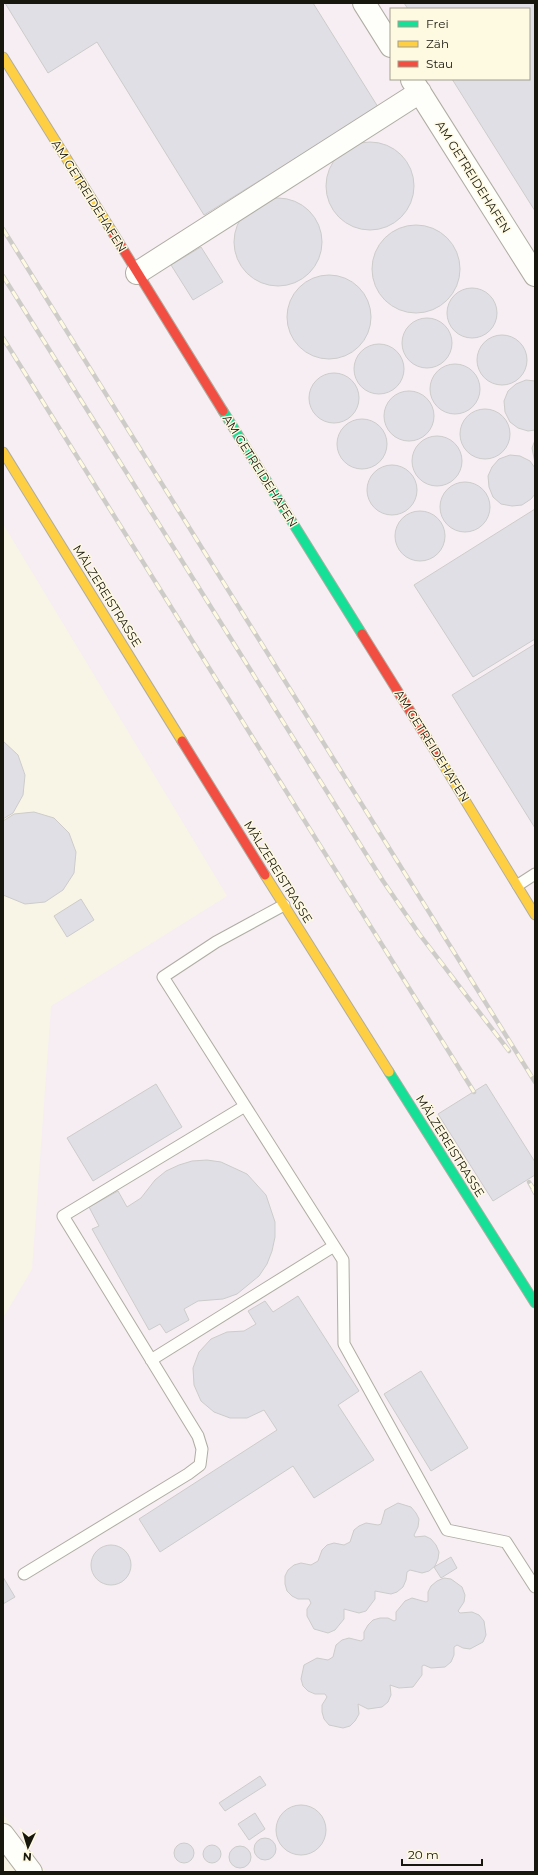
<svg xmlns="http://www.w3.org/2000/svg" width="538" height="1875" font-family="Montserrat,sans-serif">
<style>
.industrial{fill:#f6eef3;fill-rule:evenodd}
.building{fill:#e0dfe5;stroke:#cdccca}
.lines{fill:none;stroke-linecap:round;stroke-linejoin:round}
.lane-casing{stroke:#afada2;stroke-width:13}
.street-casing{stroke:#afada2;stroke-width:24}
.fast-casing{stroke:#afada2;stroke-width:11}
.slow-casing{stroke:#afada2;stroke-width:11}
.jam-casing{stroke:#afada2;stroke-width:11}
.lane{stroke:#fefefb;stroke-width:11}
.street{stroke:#fefefb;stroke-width:22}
.fast{stroke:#16e098;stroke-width:9}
.slow{stroke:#ffcf43;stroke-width:9}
.jam{stroke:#f24e42;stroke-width:9}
.rail-casing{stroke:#ceccc8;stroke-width:4.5}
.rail{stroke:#fef9e1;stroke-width:3;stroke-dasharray:9;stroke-linecap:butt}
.labels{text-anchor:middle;stroke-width:3;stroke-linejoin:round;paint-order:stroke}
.street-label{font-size:12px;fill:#18170e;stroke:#fef9e1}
</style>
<rect width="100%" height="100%" fill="#f8f5e7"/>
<path class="industrial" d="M3,3H535V1872H46L3,1814V1318L32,1269L51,1006L227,896L3,524ZM391,9H529V79H391Z"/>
<path class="building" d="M5,3H313L378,107L204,215L97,42L48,73Z
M404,3H535V211L452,79H529V9H408Z
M326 186a44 44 0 1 1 88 0a44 44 0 1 1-88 0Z
M234 242a44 44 0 1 1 88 0a44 44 0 1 1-88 0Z
M372 269a44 44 0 1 1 88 0a44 44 0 1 1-88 0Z
M201,247L223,282L193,300L171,265Z
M287 317a42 42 0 1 1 84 0a42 42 0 1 1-84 0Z
M447 313a25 25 0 1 1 50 0a25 25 0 1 1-50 0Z
M402 343a25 25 0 1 1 50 0a25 25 0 1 1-50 0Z
M477 360a25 25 0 1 1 50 0a25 25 0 1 1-50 0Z
M354 369a25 25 0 1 1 50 0a25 25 0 1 1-50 0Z
M430 389a25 25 0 1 1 50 0a25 25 0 1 1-50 0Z
M309 398a25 25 0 1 1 50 0a25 25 0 1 1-50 0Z
M526,380L535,381V430L528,431L518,428L510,422L505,412L504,401L508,391L516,384Z
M384 416a25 25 0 1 1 50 0a25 25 0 1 1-50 0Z
M460 434a25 25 0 1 1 50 0a25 25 0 1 1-50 0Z
M337 444a25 25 0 1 1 50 0a25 25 0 1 1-50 0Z
M412 461a25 25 0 1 1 50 0a25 25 0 1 1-50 0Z
M535,440V463L532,448Z
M510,455L520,456L530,461L535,468V494L531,499L522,505L512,506L501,504L493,497L489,487L488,476L492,467L499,459Z
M367 490a25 25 0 1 1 50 0a25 25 0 1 1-50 0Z
M440 507a25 25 0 1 1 50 0a25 25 0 1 1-50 0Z
M535,509V639L473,677L414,585Z
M395 536a25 25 0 1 1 50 0a25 25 0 1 1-50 0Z
M535,644V828L452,695Z
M3,741L18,755L25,775L23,795L13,813L3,819Z
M34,812L54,818L69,833L76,852L74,873L63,890L45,902L25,904L3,895V821L14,814Z
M81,899L94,920L67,937L54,916Z
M156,1084L182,1127L93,1181L67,1138Z
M486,1084L535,1162V1175L493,1201L438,1114Z
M207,1160L221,1162L247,1174L266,1195L275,1222V1237L272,1251L267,1264L259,1276L237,1294L223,1299L198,1301L184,1309L189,1320L166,1333L160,1324L149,1330L92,1229L99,1226L89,1207L118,1191L127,1207L141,1198L155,1180L166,1171L179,1165L192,1161Z
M298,1296L359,1391L338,1405L374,1460L314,1498L293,1466L160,1552L139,1519L277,1430L264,1410L247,1418H230L214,1412L201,1401L194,1385L193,1368L199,1352L211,1339L227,1332L244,1331L256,1324L248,1311L265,1301L273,1312Z
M421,1371L468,1448L431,1471L384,1394Z
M398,1503L411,1507L416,1513L419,1519L418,1527L414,1535L415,1537L425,1536L431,1539L436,1545L439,1552L438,1559L435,1566L429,1571L422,1573L410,1570L407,1572L406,1580L403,1587L397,1592L391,1594L375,1591V1599L366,1611L359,1613L344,1609V1619L335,1630L328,1633L314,1629L307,1616V1609L311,1603L309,1599H298L292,1596L287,1591L285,1584V1576L288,1570L294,1565L301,1563L311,1565L318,1561L322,1550L327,1545L334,1543L344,1545L350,1542L354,1530L359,1526L366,1523L378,1525L381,1524L385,1510Z
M91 1565a20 20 0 1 1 40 0a20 20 0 1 1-40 0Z
M451,1557L457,1568L441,1578L434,1567Z
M3,1577L15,1597L3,1604Z
M444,1578L451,1579L462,1587L465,1595L464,1602L458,1611L460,1613L472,1612L479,1615L484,1621L486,1635L483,1642L470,1649L463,1648L457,1645L454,1647V1655L451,1662L445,1667L431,1668L424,1665L422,1666V1675L413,1687L399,1688L390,1685L391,1695L388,1702L382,1707L368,1709L358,1704L359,1714L355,1721L350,1726L343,1728L329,1725L324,1719L322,1712V1705L327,1697L325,1694H315L308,1691L303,1686L301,1679L304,1665L317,1658L328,1660L333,1657L336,1645L342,1640L349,1638L361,1641L364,1639V1632L368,1625L373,1620L380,1618H388L394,1621L396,1620V1612L405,1601L412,1598L426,1602L428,1601V1592L431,1586L437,1581Z
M260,1776L266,1785L225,1811L219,1803Z
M276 1830a25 25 0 1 1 50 0a25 25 0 1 1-50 0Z
M255,1813L265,1829L249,1840L238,1824Z
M254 1849a11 11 0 1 1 22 0a11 11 0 1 1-22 0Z
M174 1853a10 10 0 1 1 20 0a10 10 0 1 1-20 0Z
M203 1854a9 9 0 1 1 18 0a9 9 0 1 1-18 0Z
M229 1857a11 11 0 1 1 22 0a11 11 0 1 1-22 0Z"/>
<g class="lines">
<defs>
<path id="lane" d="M518,885L535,874
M284,905L216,942L163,977L343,1260L344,1344L447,1530L506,1542L535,1587
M151,1360L334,1246
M24,1574L188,1474L200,1465L202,1449L198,1436L63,1216L245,1106"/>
<path id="street" d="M364,3L391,46
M412,80L535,275
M137,273L420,92
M3,1835L31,1872"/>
<path id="fast" d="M223,411L362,634
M389,1072L535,1303"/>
<path id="slow" d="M3,57L113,233
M3,452L182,741
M435,751L535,915
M265,875L389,1072"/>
<path id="jam" d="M113,233L223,411
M362,634L435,751
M182,741L265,875"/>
</defs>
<use href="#lane" class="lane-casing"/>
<use href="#street" class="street-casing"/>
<use href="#fast" class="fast-casing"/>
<use href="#slow" class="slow-casing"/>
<use href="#jam" class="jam-casing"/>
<use href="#lane" class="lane"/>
<use href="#street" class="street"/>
<use href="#fast" class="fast"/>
<use href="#slow" class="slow"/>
<use href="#jam" class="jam"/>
<defs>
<path id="rail" d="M3,229L535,1082
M3,276L383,881L420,935L509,1051
M3,338L474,1092
M535,1191L529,1182L535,1193"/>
</defs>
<use href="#rail" class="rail-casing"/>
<use href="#rail" class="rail"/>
</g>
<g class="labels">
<g class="street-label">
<text transform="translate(473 177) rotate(58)" y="4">AM GETREIDEHAFEN</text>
<text transform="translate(89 196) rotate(58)" y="4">AM GETREIDEHAFEN</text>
<text transform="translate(260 471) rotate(58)" y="4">AM GETREIDEHAFEN</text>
<text transform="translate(107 596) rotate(58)" y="4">MÄLZEREISTRASSE</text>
<text transform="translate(432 746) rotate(58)" y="4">AM GETREIDEHAFEN</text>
<text transform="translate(278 872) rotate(58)" y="4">MÄLZEREISTRASSE</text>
<text transform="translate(450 1146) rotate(58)" y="4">MÄLZEREISTRASSE</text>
</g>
</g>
<rect width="538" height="1875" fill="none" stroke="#18170e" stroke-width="8"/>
<rect x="390" y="8" width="140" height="72" fill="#fef9e1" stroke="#a29f8d"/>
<rect x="398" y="21" width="20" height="6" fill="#16e098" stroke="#a29f8d"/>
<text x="426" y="28" font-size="12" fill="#18170e">Frei</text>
<rect x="398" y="41" width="20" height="6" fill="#ffcf43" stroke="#a29f8d"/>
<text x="426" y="48" font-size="12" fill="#18170e">Zäh</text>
<rect x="398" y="61" width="20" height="6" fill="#f24e42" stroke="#a29f8d"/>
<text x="426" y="68" font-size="12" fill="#18170e">Stau</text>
<g transform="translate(28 1847) rotate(184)" stroke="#fef9e1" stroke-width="3" paint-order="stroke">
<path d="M0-3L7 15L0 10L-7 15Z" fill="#18170e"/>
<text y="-6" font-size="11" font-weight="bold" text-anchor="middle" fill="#18170e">N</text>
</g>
<path d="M402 1859v6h80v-6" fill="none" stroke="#18170e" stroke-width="2"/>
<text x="408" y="1859" font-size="12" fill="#18170e" stroke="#fef9e1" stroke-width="3" paint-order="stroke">20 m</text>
</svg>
